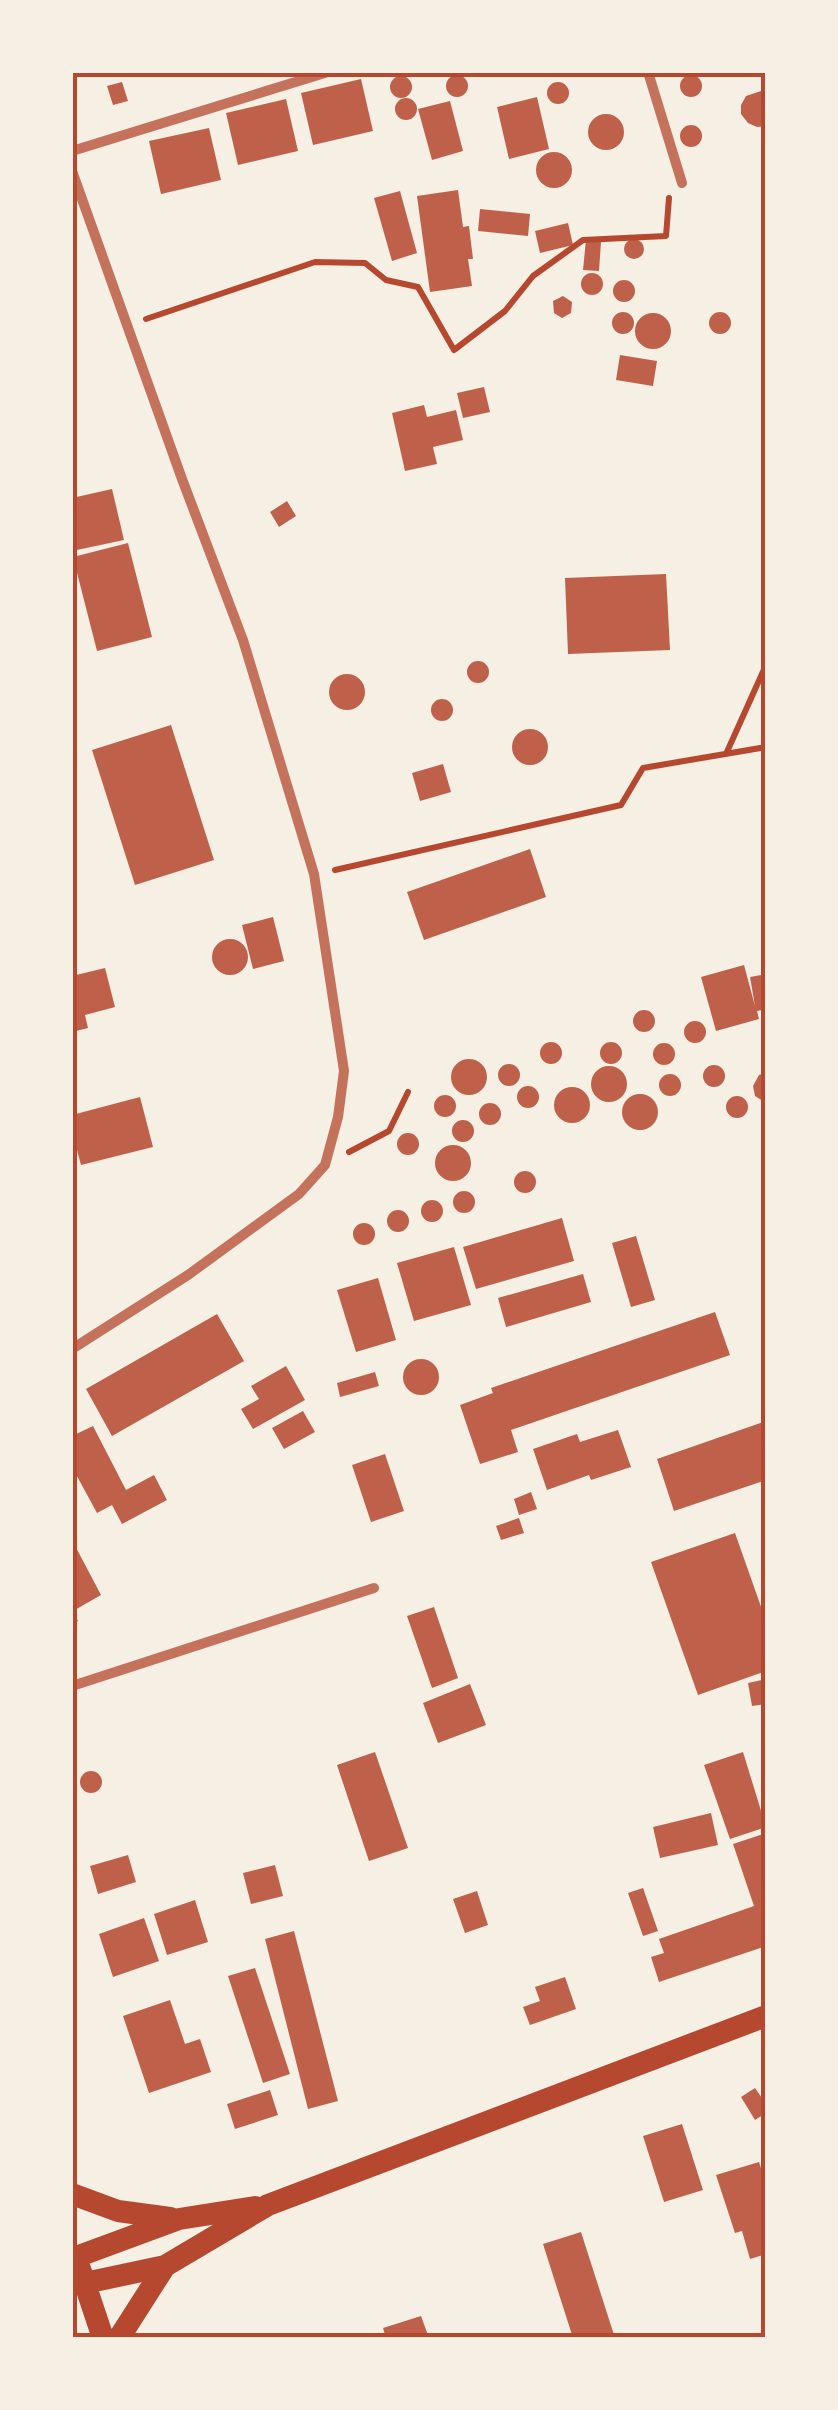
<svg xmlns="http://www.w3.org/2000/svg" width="838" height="2410" font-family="Arial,sans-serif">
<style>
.building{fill:#bf614a}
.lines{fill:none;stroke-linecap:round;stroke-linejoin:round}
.path{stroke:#b5482f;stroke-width:6}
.minor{stroke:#c5725c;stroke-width:10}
.primary{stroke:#b5482f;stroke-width:22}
.neatline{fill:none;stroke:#b5482f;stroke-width:4}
</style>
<rect width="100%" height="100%" fill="#f6efe4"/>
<path class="building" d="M446 86a11 11 0 1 1 22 0a11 11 0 1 1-22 0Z
M680 86a11 11 0 1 1 22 0a11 11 0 1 1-22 0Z
M390 87a11 11 0 1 1 22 0a11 11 0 1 1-22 0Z
M361,79L373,131L313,145L301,93Z
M122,82L128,101L113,105L107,86Z
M547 93a11 11 0 1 1 22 0a11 11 0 1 1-22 0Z
M761,91L766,92V126L757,127L748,123L741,114V105L746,96Z
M537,97L549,149L509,159L497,107Z
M395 109a11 11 0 1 1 22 0a11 11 0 1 1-22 0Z
M286,99L298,151L238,165L226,113Z
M450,101L463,151L432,160L418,109Z
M588 132a18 18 0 1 1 36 0a18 18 0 1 1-36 0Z
M680 136a11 11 0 1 1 22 0a11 11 0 1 1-22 0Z
M209,128L221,180L161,194L149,141Z
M536 170a18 18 0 1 1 36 0a18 18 0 1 1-36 0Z
M458,190L463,227L469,226L473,259H468L472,286L430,292L417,196Z
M400,191L417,253L392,261L374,198Z
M480,209L530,214L528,236L478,231Z
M568,223L573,245L540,253L535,231Z
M624 249a10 10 0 1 1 20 0a10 10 0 1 1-20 0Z
M586,240L601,242L599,271L583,270Z
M581 284a11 11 0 1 1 22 0a11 11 0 1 1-22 0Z
M613 291a11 11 0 1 1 22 0a11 11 0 1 1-22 0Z
M563,296L572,302L571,313L562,318L554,313L553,301Z
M709 323a11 11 0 1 1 22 0a11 11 0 1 1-22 0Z
M612 323a11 11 0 1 1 22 0a11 11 0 1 1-22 0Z
M635 331a18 18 0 1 1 36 0a18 18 0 1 1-36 0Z
M620,355L657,361L653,386L616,380Z
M484,387L490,412L463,418L457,393Z
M424,405L427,417L456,410L463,440L433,447L437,464L405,471L392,413Z
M112,489L124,540L72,551V498Z
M287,501L296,516L279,527L270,512Z
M128,543L152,637L97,651L73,557Z
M666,574L670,650L568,654L565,578Z
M467 672a11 11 0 1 1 22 0a11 11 0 1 1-22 0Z
M329 692a18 18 0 1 1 36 0a18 18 0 1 1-36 0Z
M431 710a11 11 0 1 1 22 0a11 11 0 1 1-22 0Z
M171,725L214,860L135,885L92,750Z
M512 747a18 18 0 1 1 36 0a18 18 0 1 1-36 0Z
M443,764L451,792L420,801L412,773Z
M530,849L546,897L424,940L407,892Z
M273,917L284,961L253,969L242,925Z
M212 957a18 18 0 1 1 36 0a18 18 0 1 1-36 0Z
M744,965L755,1006L750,977L766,974V1009L757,1011L759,1019L716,1031L701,977Z
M105,968L115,1007L85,1015L88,1028L72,1032V976Z
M633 1021a11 11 0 1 1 22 0a11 11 0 1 1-22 0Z
M684 1032a11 11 0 1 1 22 0a11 11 0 1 1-22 0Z
M600 1053a11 11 0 1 1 22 0a11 11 0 1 1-22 0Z
M540 1053a11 11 0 1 1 22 0a11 11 0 1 1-22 0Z
M653 1054a11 11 0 1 1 22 0a11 11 0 1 1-22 0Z
M451 1077a18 18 0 1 1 36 0a18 18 0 1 1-36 0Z
M498 1075a11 11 0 1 1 22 0a11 11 0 1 1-22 0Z
M703 1076a11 11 0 1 1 22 0a11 11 0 1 1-22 0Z
M591 1084a18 18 0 1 1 36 0a18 18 0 1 1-36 0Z
M766,1073V1103L755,1096L753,1086L759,1075Z
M659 1085a11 11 0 1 1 22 0a11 11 0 1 1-22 0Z
M517 1097a11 11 0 1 1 22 0a11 11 0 1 1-22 0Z
M554 1105a18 18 0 1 1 36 0a18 18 0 1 1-36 0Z
M622 1112a18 18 0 1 1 36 0a18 18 0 1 1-36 0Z
M434 1106a11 11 0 1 1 22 0a11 11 0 1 1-22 0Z
M726 1107a11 11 0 1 1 22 0a11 11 0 1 1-22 0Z
M140,1097L153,1147L81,1165L72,1131V1115Z
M479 1114a11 11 0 1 1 22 0a11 11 0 1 1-22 0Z
M452 1131a11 11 0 1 1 22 0a11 11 0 1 1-22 0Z
M397 1144a11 11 0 1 1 22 0a11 11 0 1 1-22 0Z
M435 1163a18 18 0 1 1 36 0a18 18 0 1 1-36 0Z
M514 1182a11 11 0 1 1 22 0a11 11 0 1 1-22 0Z
M453 1202a11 11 0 1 1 22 0a11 11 0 1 1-22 0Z
M421 1211a11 11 0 1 1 22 0a11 11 0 1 1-22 0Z
M387 1221a11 11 0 1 1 22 0a11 11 0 1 1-22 0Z
M562,1218L574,1261L476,1289L463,1247Z
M353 1234a11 11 0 1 1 22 0a11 11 0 1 1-22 0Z
M636,1236L655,1300L631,1307L612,1243Z
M454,1247L471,1305L414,1321L397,1263Z
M583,1274L591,1302L506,1327L498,1298Z
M378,1278L396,1340L356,1352L337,1290Z
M715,1312L730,1355L511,1430L518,1452L480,1464L460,1405L493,1393L491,1388Z
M217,1314L244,1361L112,1436L86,1389Z
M403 1377a18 18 0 1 1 36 0a18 18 0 1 1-36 0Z
M286,1366L305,1400L253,1429L241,1409L259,1399L251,1386Z
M375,1372L379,1386L340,1397L337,1383Z
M303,1411L315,1432L284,1449L272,1428Z
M766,1421V1480L674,1511L657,1459Z
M93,1426L126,1490L154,1475L167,1500L122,1524L112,1505L97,1513L72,1467V1446L76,1444L72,1436Z
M618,1430L631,1467L591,1480L589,1475L547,1490L533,1449L577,1434L580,1442Z
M385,1454L404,1511L371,1522L352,1465Z
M531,1492L537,1509L519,1515L514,1499Z
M519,1518L524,1533L501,1540L496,1526Z
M735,1533L766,1621V1671L698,1695L651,1562Z
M72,1540L101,1595L73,1611L78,1621L72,1624Z
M434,1607L458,1678L432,1688L407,1616Z
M766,1679V1704L752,1706L748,1683Z
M470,1684L486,1725L438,1743L423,1703Z
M375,1752L408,1848L369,1861L337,1765Z
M743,1752L766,1827L730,1839L704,1765Z
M80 1782a11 11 0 1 1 22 0a11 11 0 1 1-22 0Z
M711,1813L718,1845L660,1858L653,1827Z
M766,1833V1946L659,1982L651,1957L664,1953L659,1939L754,1906L733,1844Z
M128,1855L136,1882L98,1894L90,1866Z
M275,1865L283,1896L251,1904L243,1873Z
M643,1888L658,1931L643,1936L628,1893Z
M477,1891L488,1925L465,1933L453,1899Z
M195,1900L208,1942L167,1955L154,1914Z
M144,1918L159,1961L113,1977L99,1934Z
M294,1931L338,2101L308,2109L265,1939Z
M255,1968L290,2074L263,2083L228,1976Z
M565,1977L576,2009L530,2025L523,2007L540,2001L535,1987Z
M170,2000L185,2044L200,2039L211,2072L149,2093L123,2016Z
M755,2088L766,2104V2113L755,2120L741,2097Z
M270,2090L278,2115L235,2129L227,2104Z
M682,2124L703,2190L664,2202L643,2136Z
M759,2162L766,2183V2254L750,2259L742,2231L735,2233L716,2175Z
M581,2232L615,2338H573L543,2244Z
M421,2316L429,2338H386L383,2328Z"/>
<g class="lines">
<path class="path" d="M146,319L315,262L365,263L386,280L418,287L454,350L505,311L533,276L583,240L666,236L669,198
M726,754L766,665
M335,870L621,805L643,768L766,747
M349,1152L389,1131L408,1092"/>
<path class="minor" d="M648,72L682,183
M72,151L328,72
M72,171L182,479L243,640L314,874L344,1071L338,1117L325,1165L299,1194L188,1275L72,1349
M72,1686L374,1588"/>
<path class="primary" d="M72,2194L118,2211L170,2218
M76,2257L179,2219L255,2207
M80,2269L103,2338
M85,2283L165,2266L268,2205L766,2016
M119,2338L165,2266"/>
</g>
<rect width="838" height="2410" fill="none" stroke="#f6efe4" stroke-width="150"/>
<rect x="75" y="75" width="688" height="2260" class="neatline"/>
</svg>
